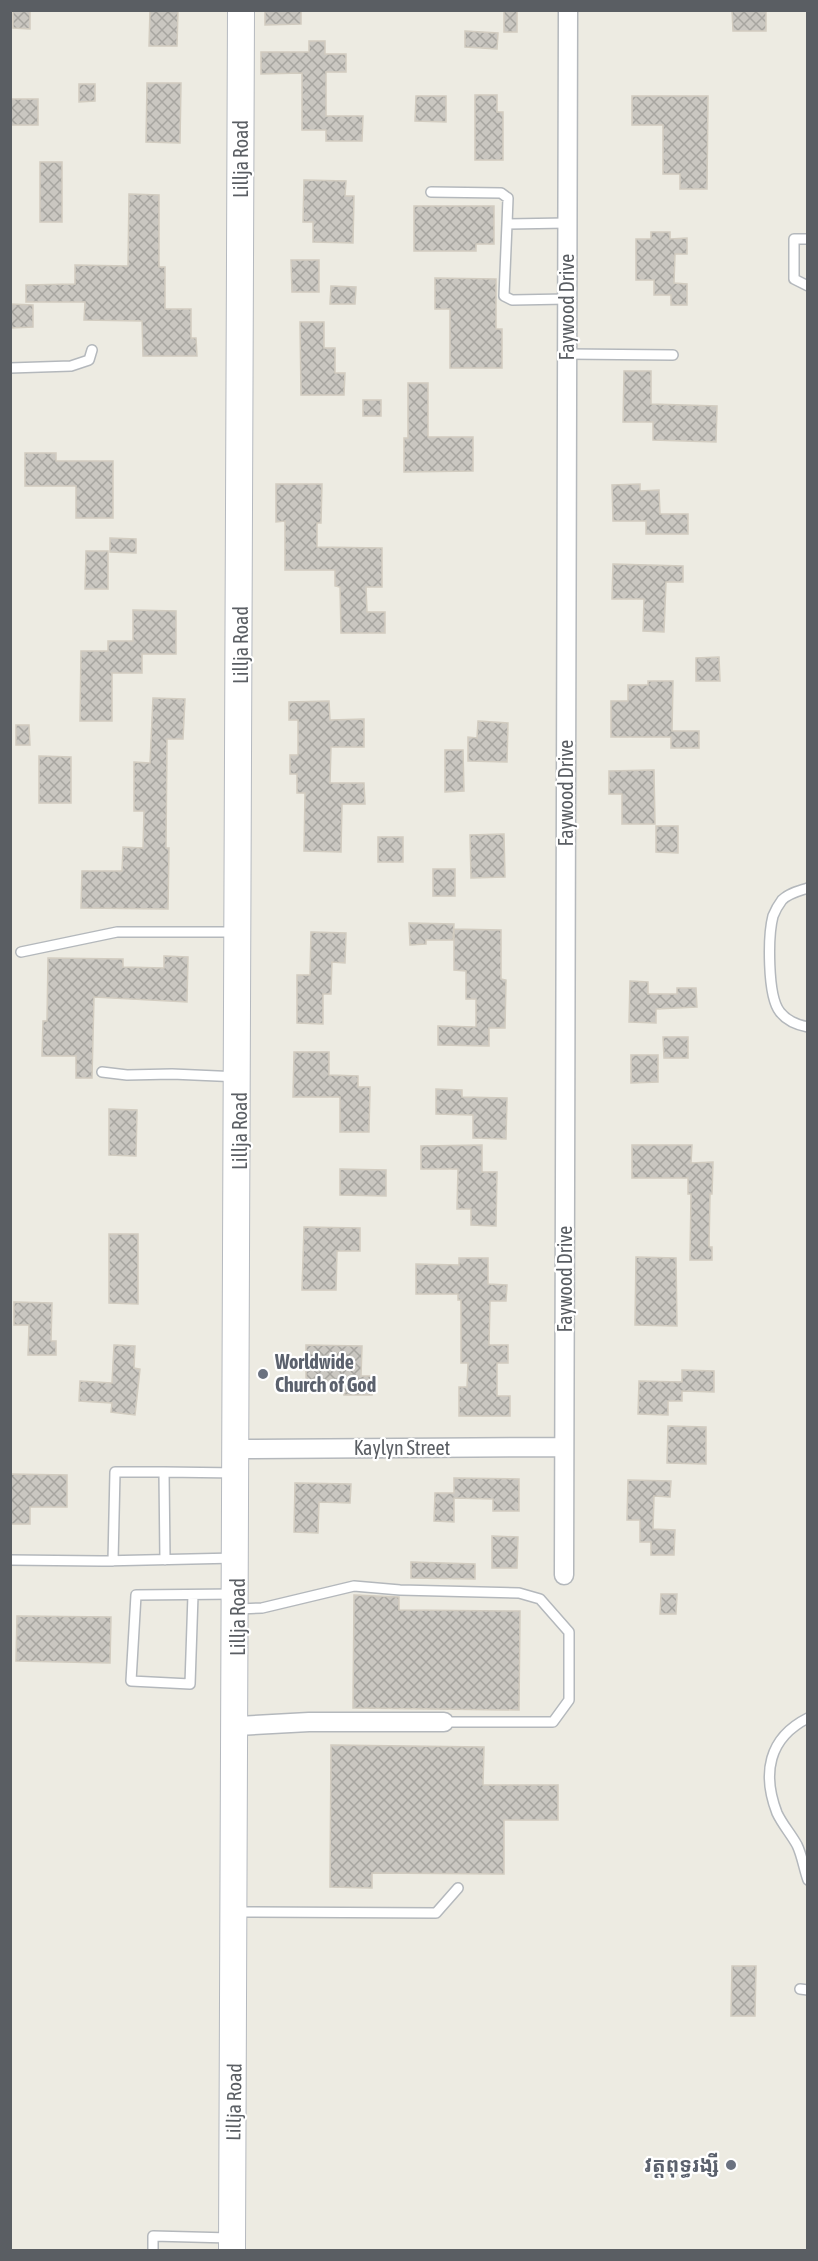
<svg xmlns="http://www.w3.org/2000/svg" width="818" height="2261" font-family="'Asap Condensed','Noto Sans Khmer',sans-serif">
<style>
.building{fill:url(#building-cross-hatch);stroke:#d2ccc0;stroke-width:1.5}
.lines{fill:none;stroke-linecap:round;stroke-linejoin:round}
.lane-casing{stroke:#b4b8bc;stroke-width:12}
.street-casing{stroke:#b4b8bc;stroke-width:21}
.secondary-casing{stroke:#b5b9bf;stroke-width:28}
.lane{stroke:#fff;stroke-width:9}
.street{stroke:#fff;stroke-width:18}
.secondary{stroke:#fff;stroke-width:26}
.worship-dot{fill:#6b7280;stroke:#fff;stroke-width:2}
.labels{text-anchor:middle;stroke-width:4.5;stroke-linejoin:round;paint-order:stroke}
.street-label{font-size:20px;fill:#5a5e63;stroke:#fff}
.worship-label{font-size:20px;font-weight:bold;fill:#5b616d;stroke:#fff;text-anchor:start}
</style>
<defs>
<pattern id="building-cross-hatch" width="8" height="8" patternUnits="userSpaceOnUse" patternTransform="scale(1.5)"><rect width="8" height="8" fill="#cac7c1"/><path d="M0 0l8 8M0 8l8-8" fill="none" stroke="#a7a5a0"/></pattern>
</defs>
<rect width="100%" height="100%" fill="#edebe2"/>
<path class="building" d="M13,10H30V29L13,28Z
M150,10H178L177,46H149Z
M265,10H301V24L265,25Z
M504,10H517V32H504Z
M732,10H766V31H733Z
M465,31L498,33L497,49L465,47Z
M309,41H325V54H346V72H326V116H363L362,141H326V130H302V73L261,74V52H309Z
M147,83H181L180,143L146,142Z
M79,84H95V101L79,102Z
M475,95H497V112H503V160H475Z
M416,96H446V122L415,121Z
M632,96H708L707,189H680V174H663V125H632Z
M11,99H38V125H11Z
M40,162H62V222H40Z
M304,180L346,181L345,196H354L353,243L313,242V222H303Z
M129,194L159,195V267H165V309H191V338H196L197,356H143L142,321L84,320L85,302H26V285L75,284V265L128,266Z
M414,206H494V244H476V251H414Z
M651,232H670V239L687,238V254H675L674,283L687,284V305H671V295H654V280H636V239H651Z
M291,260H319V292H292Z
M435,278L496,279V329H502V368H450V309H435Z
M331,286L356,287L355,304H330Z
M10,304L33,305V327L10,328Z
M300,322H324V348H335V373H345L344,395H301Z
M624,371H651V404L717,406L716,442L653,440V422H623Z
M408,383H428V437H473V471L404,472V438H408Z
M363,400H381V416H363Z
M25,453H56V461H113V518H76V486H25Z
M276,484H322L321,523H317V547L382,548V587H366L367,612H385V633H341L340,587L335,586V570H285V521L276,522Z
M640,484V491L659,490L660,514H688V534H646V521H613L612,485Z
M110,538L136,539V553L110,552Z
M86,551H108V589H85Z
M613,564L683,566V582H666L664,632L643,631L644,599H612Z
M133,610L176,611V654H142V673H112V721H80L81,651H108V641H133Z
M719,657L720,681H696V658Z
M648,681H673L672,731H699V748H671V737H611V701H628V685H648Z
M153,698L185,699L183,739H167L166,848H169L168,909L81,908L82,871H122L123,847L143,848L144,811H134V762L150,763Z
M329,701L330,720L364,719V747H331L330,783H364L365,804H342L341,852L304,851L305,793H297V774H290V755H298V720H289V702Z
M478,721L508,723L507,762L468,761V737L477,738Z
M16,725H29L30,745H16Z
M445,750H463L464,791L445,792Z
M39,756L71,757V803H39Z
M654,770L655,824H622V794H609V771Z
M656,826H678V853L656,852Z
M504,834L505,877L471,878L470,835Z
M378,837H403V862H378Z
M433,869H455V896H433Z
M409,923L454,924L453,940H426V944L410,945Z
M454,929L501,930V979L506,980L505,1028H489V1046L438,1045V1026L476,1027V999H466V971L454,970Z
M311,932L346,933L345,963L332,962L331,994H323V1024L297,1023V975H310Z
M164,956L188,957L187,1002L94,997L92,1078H76V1056H42L43,1021H47L48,958L123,959V967L164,968Z
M630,981L648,982V994H677V988H696L697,1007L656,1009V1023L629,1022Z
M663,1037H688V1058H664Z
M294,1052H329V1075L358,1076V1087H370L369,1132H340V1097H293Z
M631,1055H658V1082L631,1083Z
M436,1089L462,1090V1097L507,1098L506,1139L473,1138V1115L436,1114Z
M109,1109L137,1110L136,1156L109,1155Z
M482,1145V1172H497L496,1226L471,1225V1209H457L458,1169H421V1146Z
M632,1145H692L691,1163L713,1162L712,1194H710L709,1247H712V1260H690L691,1194H688V1178H632Z
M340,1169L386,1170V1196L340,1195Z
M304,1227L360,1228V1251H337L336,1290H302Z
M109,1234H138V1304L109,1303Z
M636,1257L676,1258L677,1326L635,1325Z
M459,1258H488V1284L507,1285L506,1301H490L489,1345H508V1363H497V1396H510V1416H459V1387H467L468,1363H461V1300H458V1294H416V1264L459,1265Z
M14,1302L52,1303L51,1341H56V1355H28L29,1325H14Z
M114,1345L135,1346L134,1368L140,1369L135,1415L111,1412L112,1403L79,1401L80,1381L112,1383Z
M306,1345L362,1346L361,1376H372V1395H344V1384L306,1383Z
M682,1370L714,1371V1392L682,1391V1401H668V1415L638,1414L639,1381L682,1382Z
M668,1426L706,1427V1464L667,1463Z
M10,1474L67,1475V1507H30V1524H10Z
M454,1478L519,1479V1511H493V1499L454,1498V1522L434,1521L435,1493H454Z
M628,1480L671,1481L670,1497L654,1496L653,1529L675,1530L674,1555H651V1542H640V1520H627Z
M295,1483L351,1484L350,1503L319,1502L318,1533L294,1532Z
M492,1536L518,1537L517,1568H492Z
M411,1562L475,1564V1579L411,1578Z
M661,1594H677L676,1614H660Z
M354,1595L399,1597V1610L520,1611L519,1710L353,1708Z
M17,1616L111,1617L110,1663L16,1661Z
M331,1745L484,1747L483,1785H558V1820H504V1874L372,1873V1888L330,1887Z
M732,1966H756L755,2016H731Z"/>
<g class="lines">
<defs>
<path id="lane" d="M431,192L501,193L508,198L507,224L567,223
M507,224L504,296L512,300L567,299
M808,239H794V279L808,286
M567,354L673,355
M10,368L71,366L89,360L92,350
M808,888C799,891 789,893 782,900C779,904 775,911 773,916C768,935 767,996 780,1012C787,1021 797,1025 808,1027
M21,952L117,932H238
M102,1072L127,1075L172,1074L240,1077
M10,1560L101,1561L236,1558
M165,1560L164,1472L238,1473
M113,1561L115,1472H164
M193,1595L190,1684L131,1681L136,1595L236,1594
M239,1609L262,1608L354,1586L400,1590L519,1593L540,1599L569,1632V1700L553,1722H444
M808,1718C768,1738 762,1774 777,1813C782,1824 791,1834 797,1845C802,1855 804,1869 808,1880
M237,1912L436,1913L458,1888
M800,1989L808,1990
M153,2250V2236L230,2238"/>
<path id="street" d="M239,1449L564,1447
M564,1575L568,10
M238,1726L309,1722H444"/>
<path id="secondary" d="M232,2250C242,1504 242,757 241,10"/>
</defs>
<use href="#lane" class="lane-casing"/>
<use href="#street" class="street-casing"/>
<use href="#secondary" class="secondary-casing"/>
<use href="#lane" class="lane"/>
<use href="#street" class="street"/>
<use href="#secondary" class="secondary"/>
</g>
<g class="worship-dot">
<circle cx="263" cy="1374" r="6"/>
<circle cx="731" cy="2165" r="6"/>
</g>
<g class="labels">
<g class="street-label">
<text transform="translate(241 159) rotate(-90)" y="7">Lillja Road</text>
<text transform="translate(567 307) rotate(-90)" y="7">Faywood Drive</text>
<text transform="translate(241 645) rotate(-90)" y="7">Lillja Road</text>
<text transform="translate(566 793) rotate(-90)" y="7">Faywood Drive</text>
<text transform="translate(240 1131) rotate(-90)" y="7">Lillja Road</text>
<text transform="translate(565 1279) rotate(-90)" y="7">Faywood Drive</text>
<text x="402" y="1455">Kaylyn Street</text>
<text transform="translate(238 1617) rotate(-90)" y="7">Lillja Road</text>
<text transform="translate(234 2102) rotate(-89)" y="7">Lillja Road</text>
</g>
<g class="worship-label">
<text x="275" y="1369">Worldwide<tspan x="275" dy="23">Church of God</tspan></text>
<text x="719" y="2172" text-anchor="end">វត្តពុទ្ធរង្សី</text>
</g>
</g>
<rect width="818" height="2261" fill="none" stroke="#5a5e63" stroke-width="24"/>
</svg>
